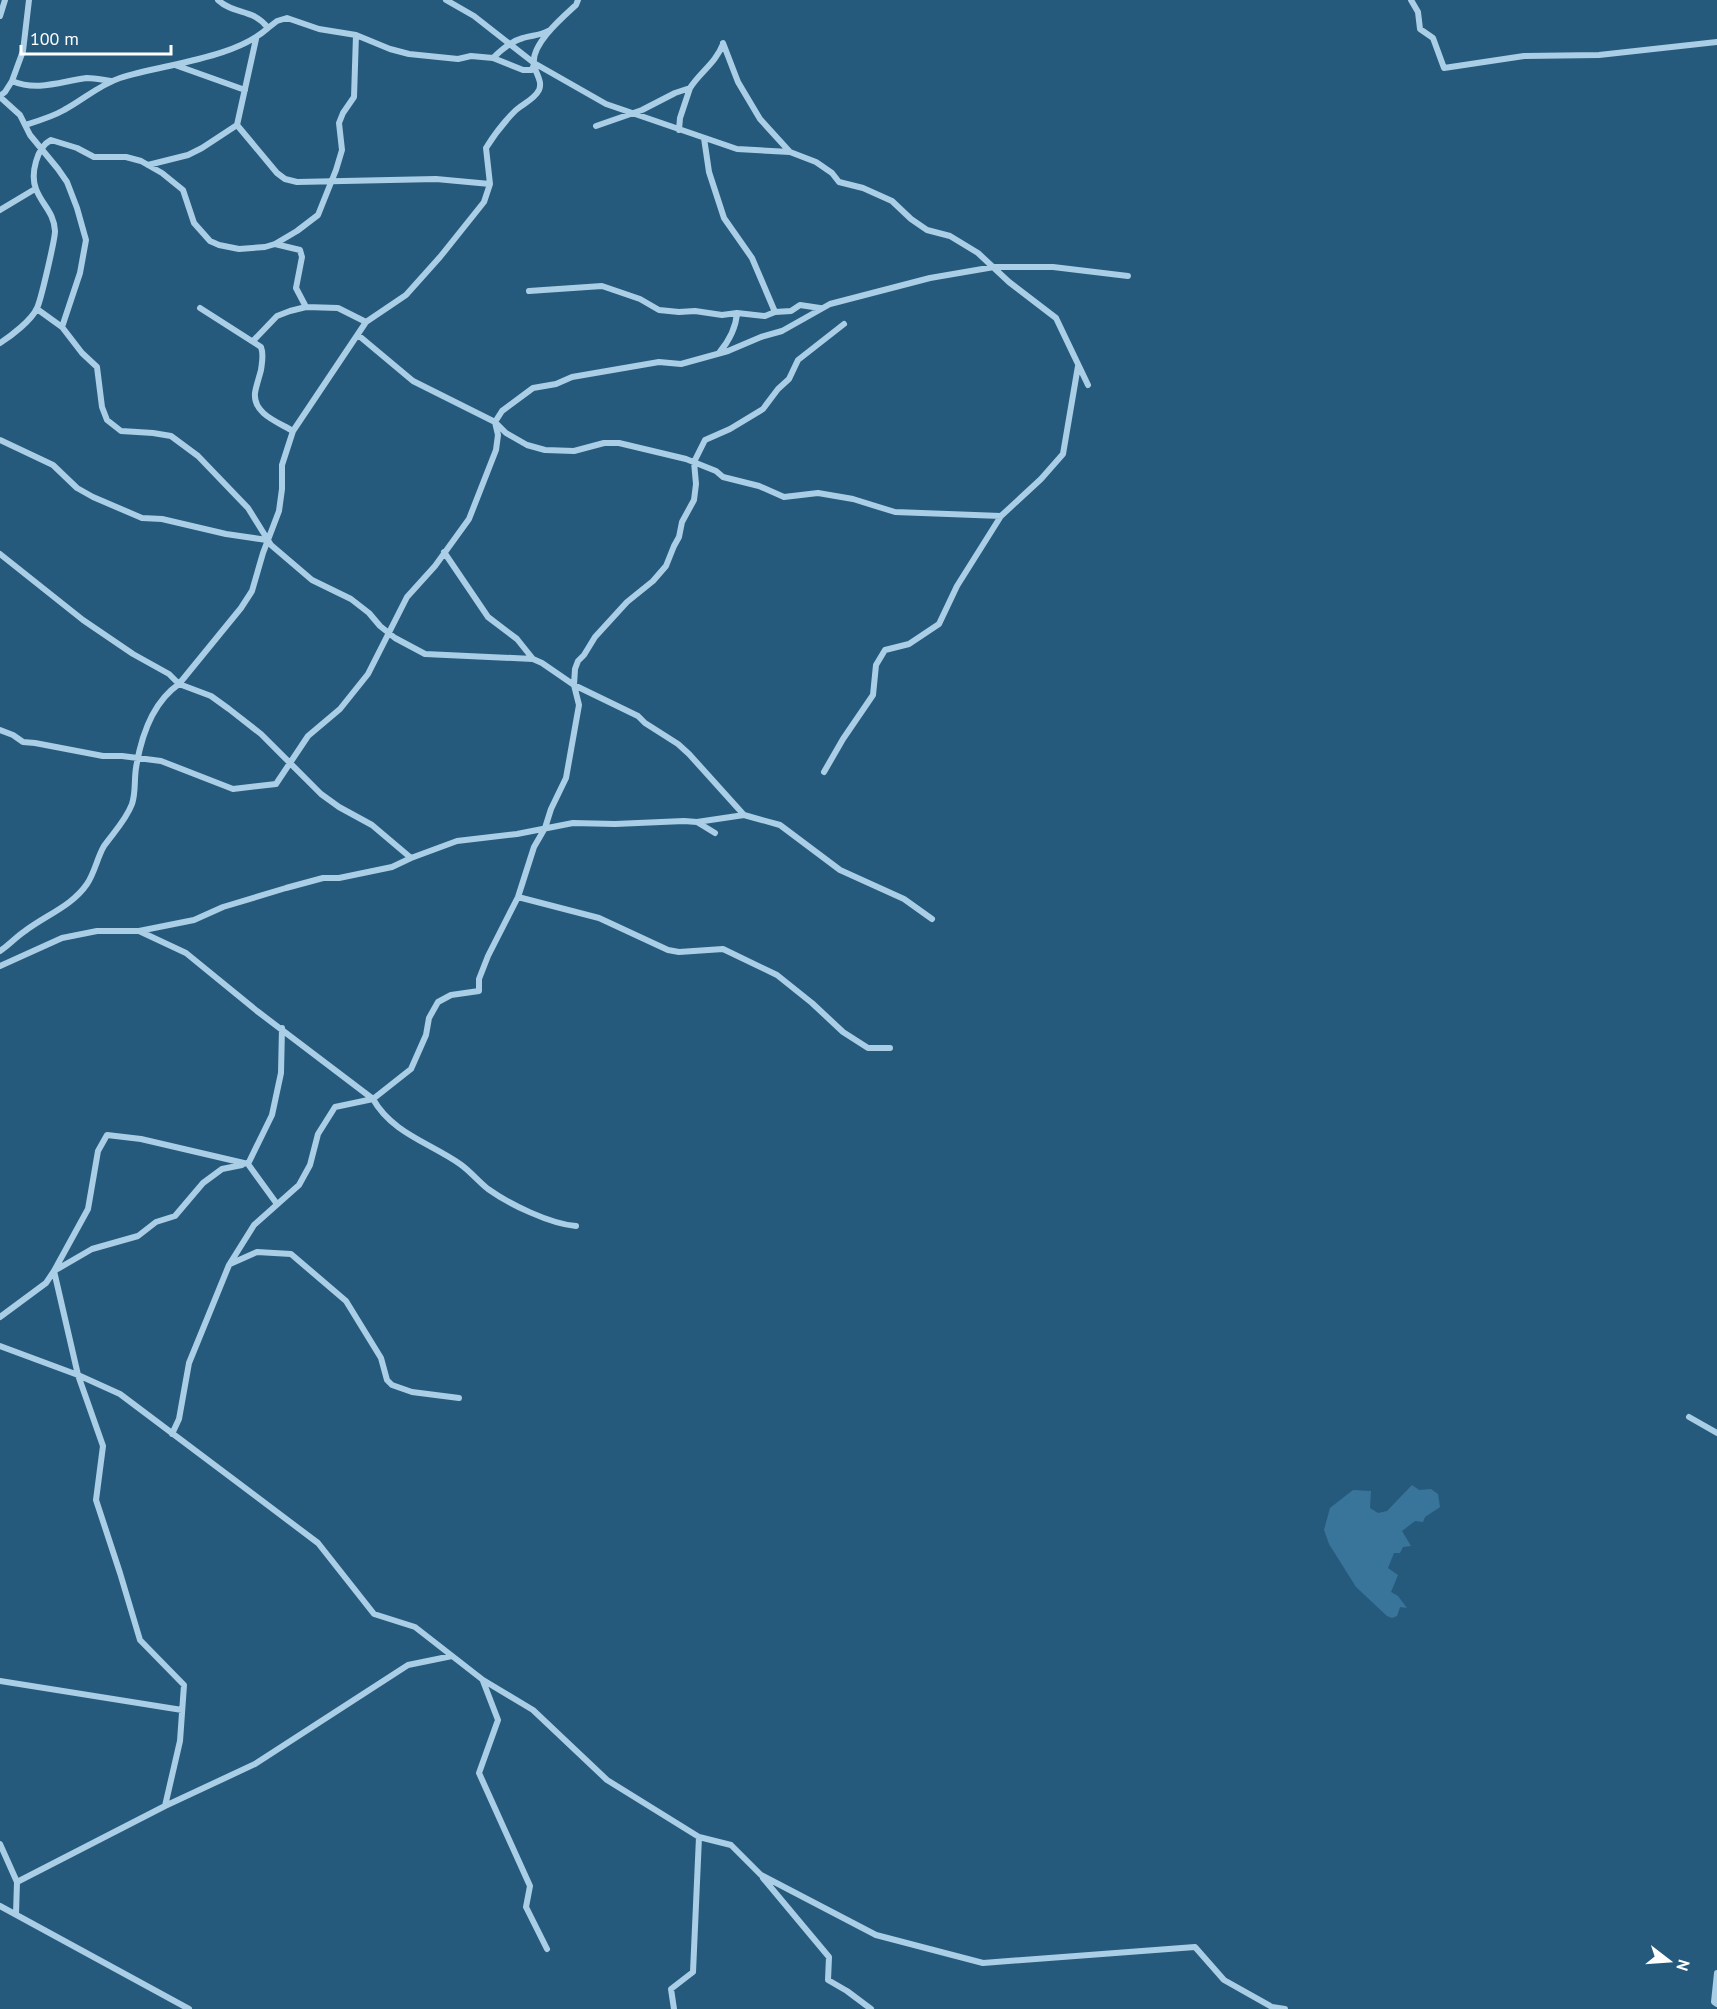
<svg xmlns="http://www.w3.org/2000/svg" width="1717" height="2009" font-family="'PT Sans',sans-serif">
<style>
.green{fill:#39749a}
.lines{fill:none;stroke-linecap:round;stroke-linejoin:round}
.minor{stroke:#aacee5;stroke-width:6}
</style>
<rect width="100%" height="100%" fill="#255a7d"/>
<path class="green" d="M1412,1485L1419,1490L1431,1489L1438,1494L1440,1507L1425,1517L1423,1522L1415,1521L1402,1531L1411,1546L1403,1547L1400,1553H1394L1388,1568L1398,1575L1391,1592L1398,1596L1407,1608L1400,1607L1397,1616L1392,1618L1387,1616L1356,1587L1329,1544L1324,1530L1330,1508L1353,1490L1371,1491L1370,1508L1378,1513L1387,1511Z"/>
<g class="lines">
<path class="minor" d="M218,0C234,15 253,8 268,28L277,21L287,18L319,29L356,35L390,49L409,54L458,59L471,56L493,58L523,70H532L534,64
M446,0L474,16L534,63L606,104L737,149L790,152
M1411,0L1418,12L1420,29L1433,38L1444,68L1524,56L1599,55L1717,42
M0,16L5,0
M256,39L237,125L277,173L285,179L297,182L436,179L490,184
M723,43L738,82L760,119L790,152L816,162L832,173L839,182L863,188L892,201L911,219L927,230L950,236L978,253L1009,282L1056,318L1088,385
M493,58C501,50 512,41 523,38C532,35 539,36 548,31
M175,65L245,90
M12,81L23,51L29,0
M0,96L5,92L12,81C38,92 62,81 87,78C95,78 103,80 111,81
M0,97L20,115L30,135L58,169L67,182L77,208L86,240L80,273L62,327
M25,125C38,121 52,117 64,110C83,100 99,85 120,78C164,64 234,59 268,28
M596,126L642,110L675,93L690,88C701,71 715,64 723,44
M679,130L680,118L690,88
M704,138L709,172L724,218L752,258L775,312L791,311L800,305L820,308
M148,165L188,155L202,148L237,125
M0,210L35,189
M275,244L297,231L318,215L336,170L342,150L339,123L343,113L354,97L356,35
M529,291L602,286L640,299L659,310L679,312L695,311L722,315L737,313L765,316L775,312
M200,308L261,347C264,355 262,362 261,370C259,378 256,386 255,393C253,414 278,422 293,431
M37,309L62,327L82,353L97,367L102,407L107,420L121,431L153,433L171,436L198,456L248,508L271,545L312,580L351,599L369,613L380,626L395,638L425,654L533,659
M358,335L413,381L495,422L506,433L527,445L545,450L574,451L604,443H619L686,459L716,471L723,477L759,486L784,497L818,493L853,499L895,512L1001,516
M253,341L277,316L290,311L306,307L338,308L366,322
M0,343C11,336 32,320 37,308C41,300 55,239 55,231C54,212 42,205 36,189C30,174 37,147 51,140L77,148L94,157H126L141,161L162,173L183,190L194,223L210,241L219,245L239,249L265,247L275,244L300,250L302,257L296,288L306,307
M719,353C729,341 736,328 737,313
M0,440L53,465L77,488L93,497L142,518L162,519L226,534L267,540
M444,552L488,617L517,639L533,659L542,663L574,685L638,716L645,723L678,744L689,754L744,815L780,825L840,870L904,899L932,919
M0,554L83,620L133,654L169,674L179,684L211,696L229,709L261,734L321,794L339,807L372,825L411,858L457,841L517,834L573,823L615,824L684,821L697,822L715,833
M0,730L13,735L23,742L35,743L103,756H122L161,761L233,789L276,784L308,736L340,709L368,674L407,597L435,566L469,519L496,450L498,435L495,422L502,411L533,388L556,384L572,377L659,362L681,364L728,351L761,337L782,331L830,304L930,278L994,267H1053L1128,276
M824,772L843,739L873,695L876,665L885,650L909,644L939,624L957,586L1001,516L1041,479L1063,454L1078,366
M697,822L744,815
M518,897L599,918L668,950L679,952L723,949L777,975L812,1003L843,1032L868,1048H890
M139,931L186,953L257,1011L373,1099C392,1133 430,1143 460,1164C470,1171 478,1181 488,1189C509,1204 550,1224 576,1226
M0,951C9,945 16,937 25,931C46,915 72,906 87,884C95,872 97,858 104,846C114,832 126,820 132,804C136,792 134,780 136,768C141,737 153,702 179,684L241,608L252,591L263,553L279,511L282,489V465L293,431L366,322L406,295L440,257L484,202L490,184L486,148C494,135 504,122 515,111C522,104 534,100 539,90C543,81 535,73 534,64C531,44 563,17 576,5L578,0
M0,966L62,938L97,931H139L194,920L223,907L286,888L323,878H339L392,867L411,858
M248,1164L272,1115L281,1073L282,1028
M230,1264L257,1252L291,1254L346,1301L381,1358L387,1380L392,1385L412,1392L459,1398
M0,1317L46,1283L54,1271L92,1249L138,1236L156,1222L175,1216L203,1183L222,1169L242,1165
M0,1346L78,1375L120,1394L318,1543L374,1614L415,1627L483,1680L533,1710L607,1780L699,1837L731,1845L761,1875L876,1935L983,1963L1195,1947L1224,1980L1272,2007L1285,2009
M1689,1417L1717,1433
M172,1434L179,1419L189,1363L229,1265L254,1225L299,1185L310,1165L318,1134L335,1107L373,1099L411,1069L426,1035L429,1018L438,1002L451,995L479,991V979L488,956L518,897L534,847L545,828L551,809L566,778L579,705L574,685L575,669L578,661L584,655L595,637L627,602L653,581L666,566L674,546L679,537L682,522L694,500L696,484L694,462L705,440L730,429L763,409L778,389L789,379L798,360L844,324
M0,1681L182,1710
M483,1681L498,1720L479,1773L530,1886L526,1907L547,1949
M165,1806L180,1741L184,1685L140,1640L120,1573L96,1500L103,1446L78,1375L54,1271L88,1209L98,1151L107,1135L141,1139L248,1164L277,1204
M0,1844L17,1882L16,1914
M763,1878L829,1957L828,1980L847,1991L871,2009
M17,1882L165,1806L255,1764L408,1665L452,1656
M0,1906L189,2009
M1717,1973L1714,2002L1717,2004
M674,2009L671,1989L693,1972L699,1837"/>
</g>
<g transform="translate(1669 1961) rotate(107)" stroke="#255a7d" stroke-width="4.5" paint-order="stroke">
<path d="M0-4.5L10 22L0 15L-10 22Z" fill="#ffffff"/>
<text y="-9" font-size="16" font-weight="bold" text-anchor="middle" fill="#ffffff">N</text>
</g>
<path d="M21 45v9h150v-9" fill="none" stroke="#ffffff" stroke-width="3"/>
<text x="30" y="45" font-size="18" fill="#ffffff" stroke="#255a7d" stroke-width="4.5" paint-order="stroke">100 m</text>
</svg>
